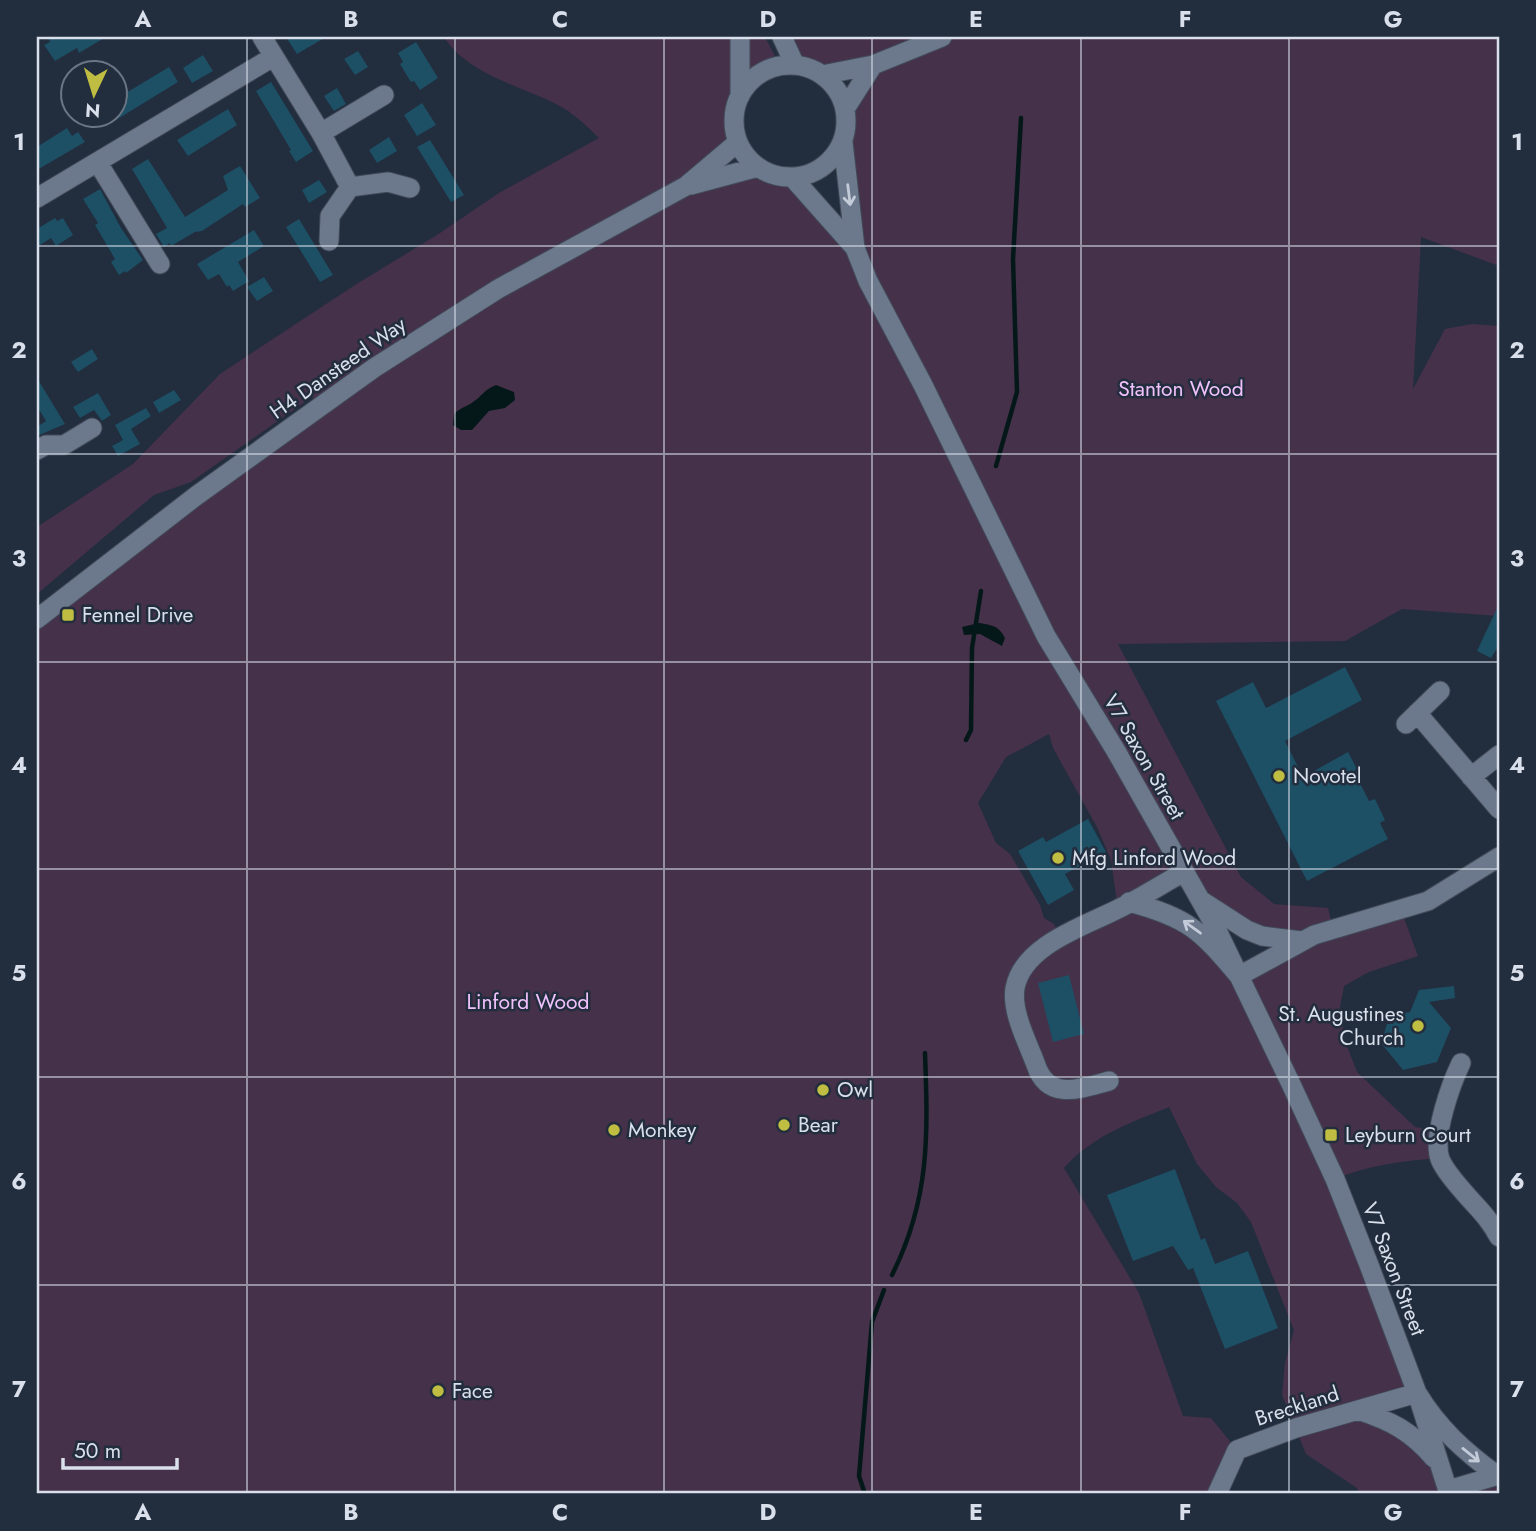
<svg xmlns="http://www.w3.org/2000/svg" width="1536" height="1531" font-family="Jost,sans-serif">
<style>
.green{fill:#46314a;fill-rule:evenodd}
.water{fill:#051819}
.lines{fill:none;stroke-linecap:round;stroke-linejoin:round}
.stream{stroke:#051819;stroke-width:4.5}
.building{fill:#1d4f65}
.minor-casing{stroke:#414a58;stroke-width:21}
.minor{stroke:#6c788c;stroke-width:19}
.oneway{stroke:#c3cbd8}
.grid{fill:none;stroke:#d9e0eb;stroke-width:2;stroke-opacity:0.55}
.poi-dot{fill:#bfbe42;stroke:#222d3e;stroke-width:2.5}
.labels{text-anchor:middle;stroke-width:5;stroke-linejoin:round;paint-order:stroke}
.street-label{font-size:21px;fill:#d9e0eb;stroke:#222d3e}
.park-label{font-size:21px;fill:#f1c1fb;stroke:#222d3e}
.poi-label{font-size:21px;fill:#d9e0eb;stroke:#222d3e;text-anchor:start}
.neatline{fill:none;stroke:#d9e0eb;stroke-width:2.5}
.grid-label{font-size:23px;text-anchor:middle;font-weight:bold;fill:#d9e0eb}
</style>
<rect width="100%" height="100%" fill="#222d3e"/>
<path class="green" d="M444,37H740V96L735,111V128L738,142L688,184L758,167L775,175L792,177L855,246L843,142L847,124L845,109L872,65L822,75L809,68L795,65L782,37H1499V266L1421,237L1413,389L1445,329L1472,324L1499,326V616L1402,609L1345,641L1118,644L1241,877L1274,904L1328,908L1333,929L1401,910L1418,956L1369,972L1344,986L1340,1007L1345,1041L1357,1072L1415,1127L1440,1131V1158C1403,1161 1368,1165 1335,1179L1417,1393L1359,1409L1401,1428L1448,1490L1499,1487V1494H1359L1357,1488L1306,1454L1282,1395L1285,1363L1294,1330L1251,1222L1237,1203L1216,1187L1197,1164L1169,1107C1130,1123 1092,1136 1064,1168L1139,1293L1183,1416L1211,1418L1237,1450L1217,1494H37V619L320,406L312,397L191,482L154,495L37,594V527L133,464L220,374L355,285L437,235L499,193L599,138C587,126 571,111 556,104C518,85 468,74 444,37ZM1049,734L1053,748L1097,827L1111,860L1118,909L1060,938L1054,924L1044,918L1040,905L1010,854L996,843L978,803L1006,757ZM1184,872L1247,930L1301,942L1239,976L1208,940L1130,902Z
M748,37H765L775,56L750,68Z"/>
<path class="water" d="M496,385L514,392L515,400L505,408L489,411L472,430H461L453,425L454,414C461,407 466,407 473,402C482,396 485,389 496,385Z
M979,623C992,625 999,626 1005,638L1002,646L980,634L964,635L962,627Z"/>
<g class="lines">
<path class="stream" d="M996,466L1017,392L1013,259L1021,118
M966,740L971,730L972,648L981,591
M892,1275C930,1199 928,1136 925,1053
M865,1494L859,1476L872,1322L884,1290"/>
</g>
<path class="building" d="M48,37H106L79,53L77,48L55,61L44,45L50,42Z
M286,37H326L297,54Z
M416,42L438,78L420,90L414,81L411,82L400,64L403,62L398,53Z
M358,51L368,67L355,75L344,59Z
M203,55L213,71L192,83L183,68Z
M169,67L178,82L116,120V99Z
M271,82L313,151L296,162L289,151L291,150L256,91Z
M337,88L346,104L334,111L324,96Z
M422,103L436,125L417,136L404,115Z
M228,109L237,125L188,156L177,140Z
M67,128L72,136L78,132L85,142L37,170V147Z
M389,137L397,151L377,163L369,150Z
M430,140L464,195L451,202L417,147Z
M148,159L185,217L228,190L223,176L240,166L260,198L245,207L243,204L202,231L195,232L171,246L170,243L164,247L156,234L167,228L132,169Z
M319,180L327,192L309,203L302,190Z
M100,189L121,228L143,260L126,273L125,271L119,275L111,262L115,259L95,225L98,223L83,199Z
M55,218L57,221L63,218L73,235L56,246L51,238L37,247V229Z
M299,219L333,275L320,282L286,227Z
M254,230L264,246L238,262L249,281L233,291L229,285L227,287L219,274L208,280L197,264Z
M264,277L273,291L257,301L247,287Z
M92,349L98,359L78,372L71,362Z
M37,378L65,424L37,436V427L46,421L37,406Z
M174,390L181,400L159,413L153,402Z
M98,393L111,415L102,421L94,410L80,418L73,407Z
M146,408L151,416L131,429L140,444L118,456L112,446L123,440L115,425Z
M1499,604V645L1491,658L1477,651Z
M1345,667L1362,700L1285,741L1303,777L1348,752L1357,769L1354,771L1369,801L1375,799L1385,820L1380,823L1388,839L1307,881L1216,701L1253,682L1266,708Z
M1088,819L1106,852L1065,874L1074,890L1048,905L1018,851L1043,837L1046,842Z
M1069,975L1084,1034L1053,1042L1038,983Z
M1454,986L1455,998L1429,1002L1451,1028L1437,1062L1403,1070L1381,1043L1387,1024H1393L1397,1014L1410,1012L1419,990Z
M1175,1169L1201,1240L1205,1238L1215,1264L1248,1251L1278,1328L1225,1349L1193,1268L1188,1270L1173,1246L1133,1261L1107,1195Z"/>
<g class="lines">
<defs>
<path id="minor" d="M262,37L321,133L350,187
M740,37V96
M782,37L795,65
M734 121a56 56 0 1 1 112 0a56 56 0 1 1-112 0Z
M822,75L873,65L942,37
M845,109L873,65
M321,133L384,95
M843,142L855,248L868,281L923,385L1046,636L1116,751L1214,924L1291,1084L1335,1179L1369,1265L1417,1393L1449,1494
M98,163L160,264
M792,177L855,248
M691,185L758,167
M37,198L273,57
M329,241L330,216L350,187L388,182L410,188
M37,450L46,445H64L92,428
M37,619L196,496L374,368L498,289L686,186L738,142
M1417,713L1499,809
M1406,724L1440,691
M1471,777L1499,755
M1202,901L1247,930L1262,936L1302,941
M1129,902C1189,918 1200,930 1239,976L1314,935L1428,901L1499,857
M1461,1063C1451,1084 1432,1136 1440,1159C1444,1169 1455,1182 1462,1190C1478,1209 1487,1215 1499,1237
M1109,1081C1082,1088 1048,1102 1036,1065C1028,1043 1011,1012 1015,988C1023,945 1085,926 1118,909C1141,898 1162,884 1184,872
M1358,1410C1391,1421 1411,1431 1434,1458
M1448,1490L1499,1475
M1217,1494L1237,1450L1296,1428L1417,1393C1438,1428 1465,1452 1498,1476"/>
</defs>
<use href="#minor" class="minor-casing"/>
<use href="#minor" class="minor"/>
</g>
<defs><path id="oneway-shaft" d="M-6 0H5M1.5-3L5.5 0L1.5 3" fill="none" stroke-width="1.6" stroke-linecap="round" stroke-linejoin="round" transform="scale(1.75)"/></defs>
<g class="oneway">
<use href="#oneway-shaft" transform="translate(849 195) rotate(83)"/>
<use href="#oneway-shaft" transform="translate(1192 927) rotate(-144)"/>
<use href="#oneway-shaft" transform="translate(1471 1455) rotate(39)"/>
</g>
<path class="grid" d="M247,37V1494M455,37V1494M664,37V1494M872,37V1494M1081,37V1494M1289,37V1494M37,246H1499M37,454H1499M37,662H1499M37,869H1499M37,1077H1499M37,1285H1499"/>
<g class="poi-dot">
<rect x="61" y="608" width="14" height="14" rx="3.5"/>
<circle cx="1279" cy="776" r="7"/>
<circle cx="1058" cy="858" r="7"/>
<circle cx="1418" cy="1026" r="7"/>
<circle cx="823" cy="1090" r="7"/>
<circle cx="784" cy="1125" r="7"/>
<circle cx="614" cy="1130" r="7"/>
<rect x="1324" y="1128" width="14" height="14" rx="3.5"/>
<circle cx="438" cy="1391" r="7"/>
</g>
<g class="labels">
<g class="street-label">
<text transform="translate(338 368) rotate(-35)" y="7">H4 Dansteed Way</text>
<text transform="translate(1144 757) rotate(60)" y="7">V7 Saxon Street</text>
<text transform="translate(1394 1269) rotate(69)" y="7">V7 Saxon Street</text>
<text transform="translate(1297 1406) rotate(-18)" y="7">Breckland</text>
</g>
<g class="park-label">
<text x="1181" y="396">Stanton Wood</text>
<text x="528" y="1009">Linford Wood</text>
</g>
<g class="poi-label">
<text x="82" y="622">Fennel Drive</text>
<text x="1293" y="783">Novotel</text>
<text x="1072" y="865">Mfg Linford Wood</text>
<text x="1404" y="1021" text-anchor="end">St. Augustines<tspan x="1404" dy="24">Church</tspan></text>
<text x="837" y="1097">Owl</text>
<text x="798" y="1132">Bear</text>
<text x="628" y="1137">Monkey</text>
<text x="1345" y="1142">Leyburn Court</text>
<text x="452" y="1398">Face</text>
</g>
</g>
<rect width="1536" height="1531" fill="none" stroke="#222d3e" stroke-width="77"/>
<g transform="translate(94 94) rotate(184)"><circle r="33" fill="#222d3e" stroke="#6b7583" stroke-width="2"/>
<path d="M0-5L12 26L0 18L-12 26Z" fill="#bfbe42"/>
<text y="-10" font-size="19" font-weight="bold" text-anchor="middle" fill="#d9e0eb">N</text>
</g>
<path d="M63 1458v10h114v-10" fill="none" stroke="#d9e0eb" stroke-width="3.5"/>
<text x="74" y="1458" font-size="21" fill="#d9e0eb" stroke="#222d3e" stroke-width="5" paint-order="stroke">50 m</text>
<rect x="38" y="38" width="1460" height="1454" class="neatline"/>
<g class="grid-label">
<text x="143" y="27">A</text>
<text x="351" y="27">B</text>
<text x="560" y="27">C</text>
<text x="768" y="27">D</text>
<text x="976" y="27">E</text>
<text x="1185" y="27">F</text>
<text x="1393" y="27">G</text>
<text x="19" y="150">1</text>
<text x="1517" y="150">1</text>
<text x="19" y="358">2</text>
<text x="1517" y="358">2</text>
<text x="19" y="566">3</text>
<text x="1517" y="566">3</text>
<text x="19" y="773">4</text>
<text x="1517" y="773">4</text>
<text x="19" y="981">5</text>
<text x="1517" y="981">5</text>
<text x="19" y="1189">6</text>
<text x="1517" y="1189">6</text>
<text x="19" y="1397">7</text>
<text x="1517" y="1397">7</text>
<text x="143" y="1520">A</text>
<text x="351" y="1520">B</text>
<text x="560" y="1520">C</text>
<text x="768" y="1520">D</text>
<text x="976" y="1520">E</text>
<text x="1185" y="1520">F</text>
<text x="1393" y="1520">G</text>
</g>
</svg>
